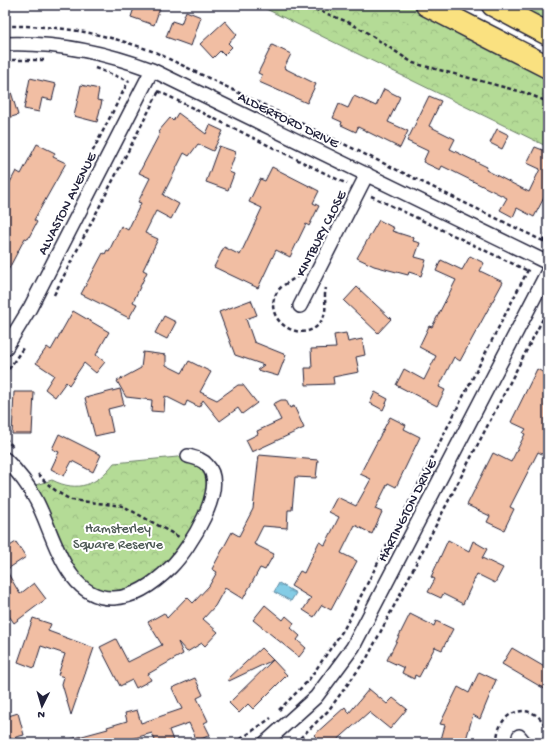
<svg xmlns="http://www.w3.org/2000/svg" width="553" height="748" font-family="'Gochi Hand',sans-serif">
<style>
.forest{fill:url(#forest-crowns);stroke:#6b7e68}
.water{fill:url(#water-ripples);stroke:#5d88a1}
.building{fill:#f1bea3;stroke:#22223b}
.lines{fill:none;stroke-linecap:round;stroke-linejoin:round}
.minor-casing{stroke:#22223b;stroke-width:16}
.trunk-casing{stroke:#22223b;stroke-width:25}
.path{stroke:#22223b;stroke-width:2.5;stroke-dasharray:4 3;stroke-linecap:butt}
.minor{stroke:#fff;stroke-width:13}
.trunk{stroke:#fae180;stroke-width:22}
.labels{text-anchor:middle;stroke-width:4;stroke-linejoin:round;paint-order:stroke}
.street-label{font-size:14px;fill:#22223b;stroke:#fff}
.park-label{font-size:14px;fill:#4e5a56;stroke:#fff}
</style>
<defs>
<pattern id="forest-crowns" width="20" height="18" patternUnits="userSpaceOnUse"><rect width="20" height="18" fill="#b4db96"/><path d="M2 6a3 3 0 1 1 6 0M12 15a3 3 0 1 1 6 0" fill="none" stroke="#9abc82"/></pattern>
<pattern id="water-ripples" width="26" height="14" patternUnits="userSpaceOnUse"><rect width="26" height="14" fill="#84cce5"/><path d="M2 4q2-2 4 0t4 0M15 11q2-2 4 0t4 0" fill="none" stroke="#72afc5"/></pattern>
</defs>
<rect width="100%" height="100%" fill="#fff"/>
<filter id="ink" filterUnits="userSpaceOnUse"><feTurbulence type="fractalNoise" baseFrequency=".025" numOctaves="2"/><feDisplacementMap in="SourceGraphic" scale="8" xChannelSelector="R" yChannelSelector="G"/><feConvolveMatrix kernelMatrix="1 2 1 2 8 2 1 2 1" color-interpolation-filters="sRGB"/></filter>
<g filter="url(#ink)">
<path class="forest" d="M258,5H427L548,67V147Z
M493,5H548V34Z
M188,456L200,459L214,489L172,566L123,597L81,588L29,487L52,480C78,493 97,485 114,463Z"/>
<path class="water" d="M279,583L296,593L291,601L274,592Z"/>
<path class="building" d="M135,5H161L154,25L131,17Z
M186,11L201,17L191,46L166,37L172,21L181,24Z
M225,21L237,35L228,43L232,47L224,55L220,51L213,58L200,44Z
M272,45L291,54L284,68L316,84L307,103L259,82L262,75L258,73Z
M30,78L56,84L52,100L42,98L39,112L24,109Z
M8,82L18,115L5,119V83Z
M81,85L99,89L97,100L102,101L97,122L74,116Z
M384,89L400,97L388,122L408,131L400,148L358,127L356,132L341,125L342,122L333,118L339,104L348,108L354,96L376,106Z
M429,96L441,101L429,126L455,139L450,149L487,167L486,170L529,192L540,169L527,163L535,147L548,152V190L534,217L517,208L513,217L500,210L507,198L442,166L440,170L423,162L428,151L407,141Z
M178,113L206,134L210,125L223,131L213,151L198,144L189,156L184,153L163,195L179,204L171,219L156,211L145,233L158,239L143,270L147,272L133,302L137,304L129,318L81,294L103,253L105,254L107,250L109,251L121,226L128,230L141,203L138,202L150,178L139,173L160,133L158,132L170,118L173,121Z
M497,129L509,135L502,149L490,143Z
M37,144L55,153L53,157L66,163L34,220L37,222L28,239L25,238L5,276V192L16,171L21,174Z
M219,146L236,152L229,172L234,174L228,190L206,182Z
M272,167L319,191L313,203L319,206L309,226L306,224L290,257L276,250L258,288L214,267L224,247L240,255L262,208L249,202L260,179L265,181Z
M379,220L394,228L392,231L414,238L413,241L420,243L415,257L426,260L421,276L409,272L408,275L374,266L357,258Z
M470,256L484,263L480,271L503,282L460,361L454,357L439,387L445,390L437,406L396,385L404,369L424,380L436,356L419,347L429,326L432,327L456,280L436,271L441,260L462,270Z
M357,287L391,319L378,333L344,301Z
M251,300L257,315L246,319L254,342L286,355L278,376L257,370L264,365L235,355L219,312Z
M73,311L109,332L96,355L105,362L96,373L84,363L69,385L66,382L55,397L45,389L54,375L36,363L47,347L51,350Z
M164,316L176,322L167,339L155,333Z
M346,333L348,342L362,339L365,355L356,357L359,372L333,377L334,384L306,385L305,368H312L311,349L336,348L334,335Z
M143,352L166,355V365L182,373L189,361L211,372L200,392L217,400L238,385H243L257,403L242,414L238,408L220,421L203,400L199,407L187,401L185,406L165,396L164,412L151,411L152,400L126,397L117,381L141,368Z
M537,369L548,375V457L538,452L510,507L514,509L504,530L487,522L490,516L467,505L493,453L511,462L525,434L523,433L526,429L511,422Z
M120,389L124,405L108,409L113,432L95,436L85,398Z
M14,392H34L32,434H12Z
M375,392L388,399L383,410L370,403Z
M281,400H286L290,408L294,406L304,428L252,452L246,440L258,434L257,431L281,420L273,404Z
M390,417L406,425L404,429L420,437L396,487L388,483L375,509L382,512L372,534L355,525L341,553L357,561L331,610L322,605L314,617L303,610L311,598L291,586L300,571L304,573L319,542L325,545L339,517L329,512L337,497L356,506L371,479L360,474Z
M59,434L101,455L93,472L72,461L64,476L51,469L59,452L52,449Z
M259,455L318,460L316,478L295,477L292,510H288L287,528L263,526L254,544L274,554L265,570L260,568L243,599L225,588L215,606L203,619L218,632L205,646L202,643L187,652L178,642L183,654L148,674L151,680L136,688L132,680L120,686L100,647L116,639L128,662L162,645L148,622L164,613L167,618L187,597L193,603L209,586L217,572L212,569L232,532L239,536L253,509Z
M448,540L469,551L473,541L487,549L482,558L503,568L495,583L477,574L463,604L443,594L441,598L428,592L435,579L431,577Z
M16,542L26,557L6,570L20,594L34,583L46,599L14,623L5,610V549Z
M265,605L283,620L286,616L294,623L291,628L300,636L297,640L306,648L299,657L253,620Z
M410,614L434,626L436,621L453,629L442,650L435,647L419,677L415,675L414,679L402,673L404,668L387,660Z
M33,618L51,624L48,631L94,648L71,715L62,684L64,677L58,675L65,654L41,646L34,668L18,662Z
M261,648L273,660L229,681L228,679Z
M512,648L548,669V691L502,664Z
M273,660L287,675L253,709L248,704L239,713L229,703Z
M479,672L496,680L480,719L473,715L465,743H440L445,725L440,724L458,687L469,693Z
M195,678L203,695L197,698L208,721L204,723L210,735L197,741L189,723L169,730L174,743H156L152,733L128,740L129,743H72L71,739L108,729L107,727L127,721L125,713L137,710L141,723L182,709L172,688Z
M369,689L387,704L393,698L407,709L390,729L369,712L334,743H321L314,735L345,707L349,713Z
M18,713L24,735L5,740V717Z"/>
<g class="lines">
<defs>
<path id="minor" d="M5,44C57,42 104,52 152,70L548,263
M300,306L367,174
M5,349L30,308L152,70
M5,459C18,472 28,484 36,500C54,533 65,600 114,598C135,597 156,582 171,567C189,549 229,487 207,465C202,459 195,458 188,456
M519,736L525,743
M265,743L316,697L353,647L548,271"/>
<path id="trunk" d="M427,5L548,67
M493,5L548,34"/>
</defs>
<use href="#minor" class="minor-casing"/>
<use href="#trunk" class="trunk-casing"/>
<path class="path" d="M309,5L317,10L348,22L366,32L413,63L526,93L548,102
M5,26C60,25 105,33 157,53L543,241
M5,60H44
M95,68L129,81
M158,91L347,184
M80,176L129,80
M371,196L528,271
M543,242L548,231
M299,275C292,281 282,284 277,292C259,322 308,349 323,318C328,308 323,298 326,288
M54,295L159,91
M5,375L23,348
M5,438L14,448
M38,474C48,485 58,494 72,500L123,506L179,537
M279,710L308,681L344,629L529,268
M235,743L271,718
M295,743L328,711L367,658L548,309
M497,743C496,704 542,700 548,735"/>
<use href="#minor" class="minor"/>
<use href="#trunk" class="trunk"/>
</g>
</g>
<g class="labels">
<g class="street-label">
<text transform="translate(289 119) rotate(26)" y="5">ALDERFORD DRIVE</text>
<text transform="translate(66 203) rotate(-63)" y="5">ALVASTON AVENUE</text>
<text transform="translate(320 233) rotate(-63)" y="5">KINTBURY CLOSE</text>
<text transform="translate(406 510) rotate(-63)" y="5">HARTINGTON DRIVE</text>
</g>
<g class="park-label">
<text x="118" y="532">Hamsterley<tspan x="118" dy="16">Square Reserve</tspan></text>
</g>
</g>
<rect width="553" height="748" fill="none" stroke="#fff" stroke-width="20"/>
<rect x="10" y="10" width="533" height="728" fill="none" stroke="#22223b" stroke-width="1.5" filter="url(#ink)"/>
<g transform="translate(42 706) rotate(185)" stroke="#ffffff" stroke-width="3" paint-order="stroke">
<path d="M0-3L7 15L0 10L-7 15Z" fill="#22223b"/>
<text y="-6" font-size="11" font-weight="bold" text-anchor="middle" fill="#22223b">N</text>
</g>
</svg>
